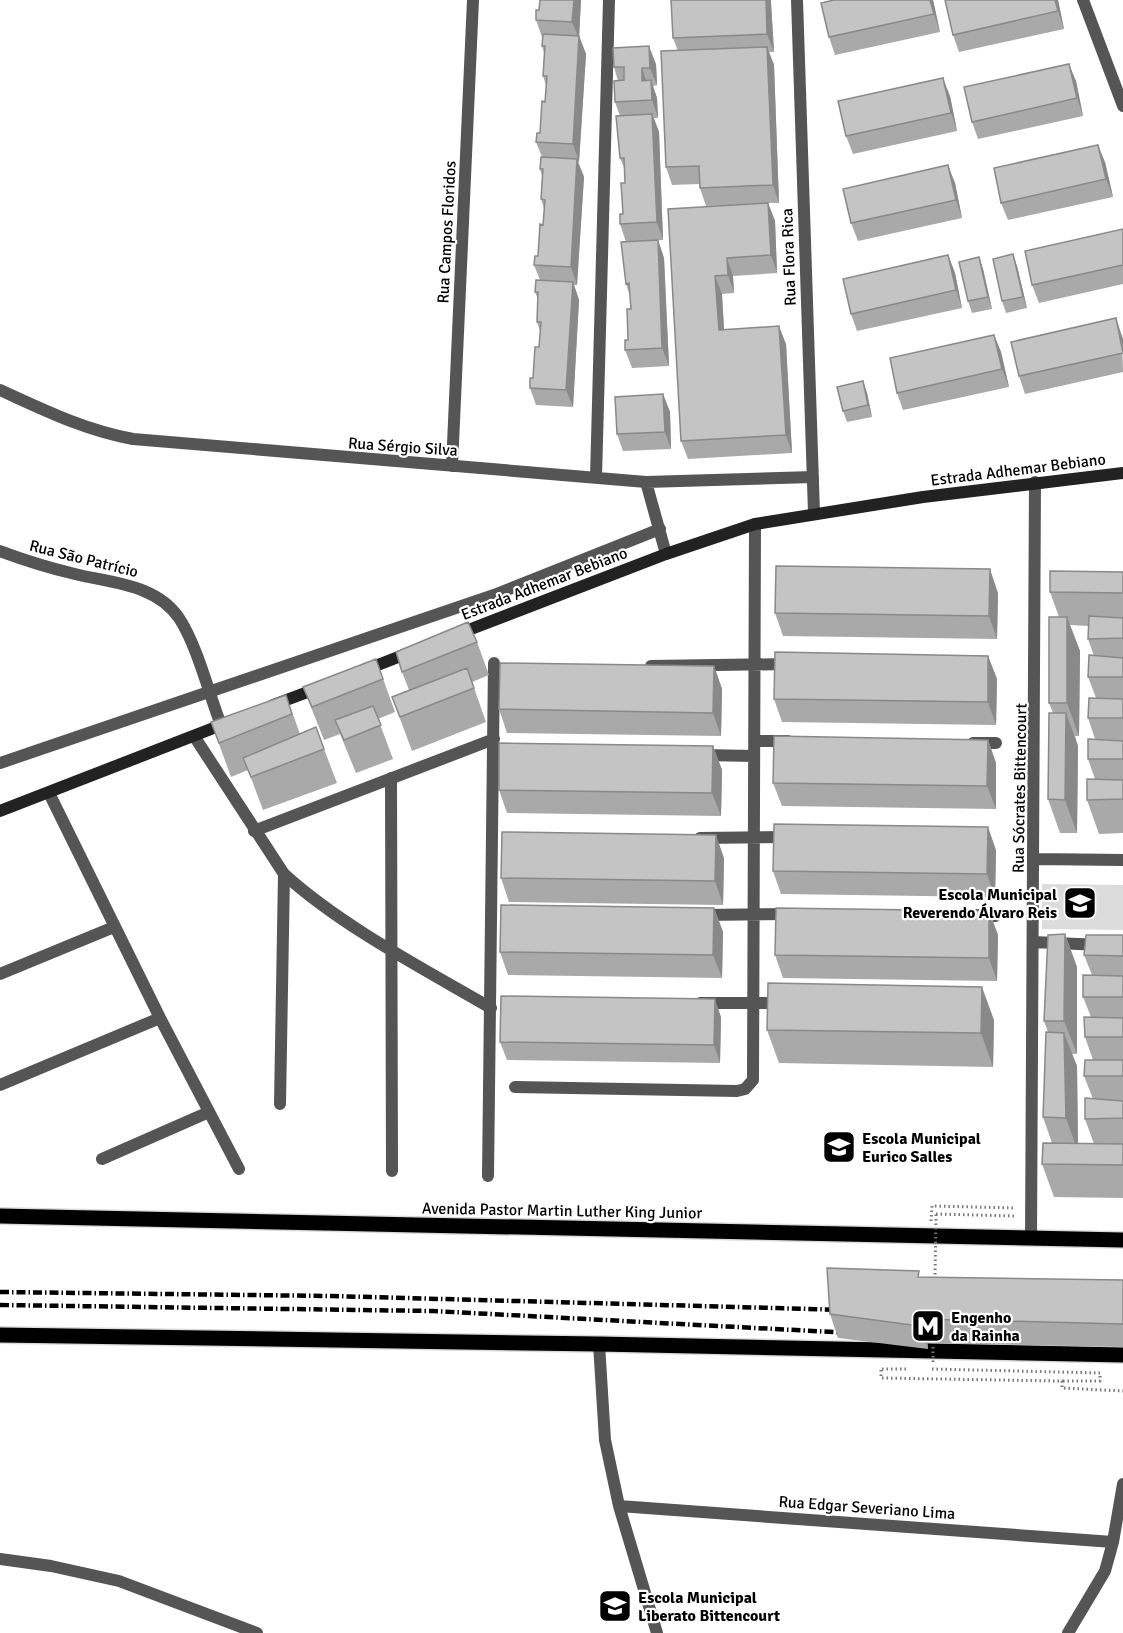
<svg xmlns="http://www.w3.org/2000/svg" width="1123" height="1633" font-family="Signika,sans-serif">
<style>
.garden{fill:#dcdcdc}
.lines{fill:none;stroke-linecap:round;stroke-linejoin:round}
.primary-casing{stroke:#dbdbdb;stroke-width:18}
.path{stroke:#777;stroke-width:3;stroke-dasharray:1.5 3;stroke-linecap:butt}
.minor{stroke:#555;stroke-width:12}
.secondary{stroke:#222;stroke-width:12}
.primary{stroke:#000;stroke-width:15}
.rail{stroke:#000;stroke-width:4.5;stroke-dasharray:9 3 1.5 3;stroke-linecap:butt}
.path-bridge{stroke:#777;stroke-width:3;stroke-dasharray:1.5 3;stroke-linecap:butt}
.wall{fill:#a9a9a9}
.shaded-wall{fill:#898989}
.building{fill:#c4c4c4;stroke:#898989;stroke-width:1.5}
.labels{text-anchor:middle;stroke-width:4.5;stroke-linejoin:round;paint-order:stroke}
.street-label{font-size:16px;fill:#000;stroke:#fff}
.poi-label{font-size:16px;font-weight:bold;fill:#000;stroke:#fff;text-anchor:start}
</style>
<rect width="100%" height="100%" fill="#fff"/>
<path class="garden" d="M1042,884L1123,885V930L1042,929Z"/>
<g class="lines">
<defs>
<path id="primary" d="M0,1216L1123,1240
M0,1335L599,1344L1123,1355"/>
</defs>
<use href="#primary" class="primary-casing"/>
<path class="path" d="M936,1214L1015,1216
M931,1221L932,1206L1016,1208
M882,1369H908
M881,1370V1378L1058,1381H1062V1388L1123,1391"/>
<path class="minor" d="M797,0L814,513
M1083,0L1123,106
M0,390C44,410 84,430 133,439L646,482L813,477
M452,466L473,0
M596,477L609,0
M646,482L666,554
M0,551C24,560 50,568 75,574C111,583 156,584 179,618C197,645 209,694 221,725
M651,666L790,664
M194,736L284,874C341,926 424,969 491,1008
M754,741H788
M973,743H996
M702,755L754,756
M0,763L494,595L660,529
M391,778L392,1171
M49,793L160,1018L239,1169
M254,831L494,739
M700,838L788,837
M1035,859L1123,860
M702,915L793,914
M975,915L995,916
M1033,942L1123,946
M0,974L114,927
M700,1003H782
M0,1085L160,1018
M515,1087L737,1091L745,1089L753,1080L755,524
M280,1104L284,874
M102,1159L209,1112
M488,1176L494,663
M1031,1238L1035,482
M599,1344L605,1440L619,1506L657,1633
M619,1506L1113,1542
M0,1559L51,1566L119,1581L257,1633
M1068,1633L1105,1571L1113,1542L1123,1484"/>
<path class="secondary" d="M458,634L666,554L755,524L923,497L1123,473
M365,670L411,652
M273,705L321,687
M0,811L229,722"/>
<use href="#primary" class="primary"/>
<path class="rail" d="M0,1292L332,1296L847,1310
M0,1305L433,1311L851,1333"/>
<path class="path-bridge" d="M935,1279L936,1214
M933,1362V1340
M932,1369L1100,1373V1381H1062"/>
</g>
<path class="wall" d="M581,0L579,36L586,54L579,162H578L584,177L577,285H574L579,300L573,407L536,405L530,388L533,378L539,347L540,331L537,322L538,299L535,292L540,280L534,265L538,256L543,225L544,209L541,199L542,176L540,169L542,157L536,142L540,133L545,102L546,85L543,76L544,53L542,46V37L536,20L539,10Z
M834,0H933L940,32L835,55L829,37Z
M1058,0L1064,29L959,52L953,35Z
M771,3L774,52H769L774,65L779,203H768L775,221L777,273L733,276L734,293L722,294L724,330L786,344L792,453L688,459L681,441L668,209L755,204L706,206L700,188L699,184L672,185L666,167L678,51L673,38Z
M656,64L657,85L653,86L657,98L658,118H654L659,132L663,240L626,242L620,224L623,214L625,183V170L620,158V116L615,102L618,81L614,67Z
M1076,81L1083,116L978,139L972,122Z
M950,96L957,131L853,154L846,136Z
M1105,162L1113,197L1008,220L1001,203Z
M955,183L962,218L858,241L851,223Z
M1123,229V284L1039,303L1032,285Z
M658,240L664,258L669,366L632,368L625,350L628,340L631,309L630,296L626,284Z
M948,255L955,273L962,308L857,331L851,314Z
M979,257L983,269L992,309L972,313L968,301Z
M1017,266L1027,308L1006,313L1002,301Z
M994,335L1001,352L1009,387L903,410L897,393Z
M1122,336L1123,372L1025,394L1019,376Z
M863,381L867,393L872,417L847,422L843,411Z
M663,394L670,412L671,449L623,451L617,434Z
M1123,572V833L1099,834L1087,800L1095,779L1088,759L1095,739L1088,718L1096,698L1088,677L1094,656L1088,639L1089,626L1070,625L1080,651L1079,736H1075L1078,746L1077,833H1060L1048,799L1053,713L1049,703L1059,617L1050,592Z
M998,593L997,639L783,636L775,613Z
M477,642L489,675L472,682L486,722L412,751L392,697L409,690L402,672Z
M988,656L997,679L996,725L782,722L774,699Z
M376,659L395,712L378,719L393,759L356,773L340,734L324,740L303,687Z
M714,666L722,689L721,736L507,733L499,709Z
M286,695L300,734L324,749L337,783L263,810L248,770L231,777L211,722Z
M988,740L996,763V809L782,806L773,783Z
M713,746L722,770L721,816L507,813L499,790Z
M996,850L995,897L781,894L773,871Z
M724,858L723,905L509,902L501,878Z
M714,908L723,932L722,978L508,975L500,952Z
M989,911L998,935L997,981L783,978L775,955Z
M1065,934L1077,967V1054H1072L1077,1066L1078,1143L1094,1144L1085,1119L1093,1099L1084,1076L1093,1060L1085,1037L1091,1017L1083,997L1092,975L1084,955L1123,935V1198L1054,1197L1042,1164L1052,1143L1043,1117L1048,1032L1044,1021Z
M721,1017L720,1063L507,1060L500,1042Z
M994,1020L993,1067L779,1063L767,1030Z
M921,1277L1123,1280V1347L928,1343V1349L838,1338L830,1314Z"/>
<path class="shaded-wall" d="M574,0H581L579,39L572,22Z
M766,0H771V3L774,52L767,34Z
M930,0H933L940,32L934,14Z
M1055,0H1058L1064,29L1058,11Z
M579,36L586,54L579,162L573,144Z
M649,46L656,64L657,85L650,68Z
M767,47L774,65L779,203L773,185Z
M1069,64L1076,81L1083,116L1077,98Z
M642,68L648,86L642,81Z
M943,78L950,96L957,131L951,113Z
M651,80L657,98L658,118L652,100Z
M652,114L659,132L663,240L657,222Z
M1098,145L1105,162L1113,197L1106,179Z
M577,159L584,177L577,285L571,267Z
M948,165L955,183L962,218L956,200Z
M768,203L775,221L777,273L771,255Z
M658,240L664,258L669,366L662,348Z
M1013,254L1017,266L1027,308L1023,297Z
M948,255L955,273L962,308L956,290Z
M979,257L983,269L992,309L988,297Z
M727,258L733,276L734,293L728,275Z
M715,276L722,294L725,347L719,330Z
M573,282L579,300L573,407L566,390Z
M1116,318L1123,339V350Z
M779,326L786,344L792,453L786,435Z
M994,335L1001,352L1009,387L1002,369Z
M863,381L867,393L872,417L868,405Z
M663,394L670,412L671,449L665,432Z
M990,569L998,593L997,639L989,616Z
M1067,617L1080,651L1079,736L1067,703Z
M988,656L997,679L996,725L988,702Z
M714,666L722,689L721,736L713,713Z
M1066,713L1078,746L1077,833L1065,800Z
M988,740L996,763V809L987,786Z
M713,746L722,770L721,816L712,793Z
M988,827L996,850L995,897L987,874Z
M716,835L724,858L723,905L715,881Z
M714,908L723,932L722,978L713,955Z
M989,911L998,935L997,981L989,958Z
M1065,934L1077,967V1054L1064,1021Z
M982,987L994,1020L993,1067L981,1033Z
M715,999L721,1017L720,1063L714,1045Z
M1064,1033L1077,1066L1078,1152L1066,1118Z
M920,1319L928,1343V1349L919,1326Z"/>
<path class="building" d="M540,0H574L572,22L536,20V10H539Z
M671,0H766L767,34L673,38Z
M834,0H930L934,14L829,37L821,3Z
M945,0H1055L1058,11L953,35Z
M543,34L579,36L573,144L536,142L537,133H540L542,101L545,102L547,76H543L545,46H542Z
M649,46L650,68H642V81L651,80L652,100L615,102L614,81L624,80V67H614L613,48Z
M767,47L773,185L700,188L699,166L666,167L661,51Z
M1069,64L1077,98L972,122L964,87Z
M943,78L951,113L846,136L838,101Z
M652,114L657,222L620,224V214H623L621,183H625L624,158H620L616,116Z
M1098,145L1106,179L1001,203L994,168Z
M541,157L577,159L571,267L534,265L535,256H538L540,224L543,225L545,200L541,199L543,169H540Z
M948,165L956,200L851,223L843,189Z
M768,203L771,255L727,258L728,275L715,276L719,330L779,326L786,435L681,441L668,209Z
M1123,229V265L1032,285L1025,251Z
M658,240L662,348L625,350V340H628L627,309H631L629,283L626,284L621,242Z
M1013,254L1023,297L1002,301L993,259Z
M948,255L956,290L851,314L843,279Z
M979,257L988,297L968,301L959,262Z
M536,280L573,282L566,390L530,388V378H533L535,347H539L541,322H537L538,292H535Z
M1116,318L1123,353L1019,376L1011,342Z
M994,335L1002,369L897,393L890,358Z
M863,381L868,405L843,411L837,387Z
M663,394L665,432L617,434L615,397Z
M776,566L990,569L989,616L775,613Z
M1050,571L1123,572V593L1050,592Z
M1089,616L1123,618V638L1088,639Z
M1049,617H1067V703H1049Z
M468,622L477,642L402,672L396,652Z
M775,652L988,656V702L774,699Z
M1089,655L1123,658V677H1088Z
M376,659L383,679L312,707L303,687Z
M500,663L714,666L713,713L499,709Z
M467,668L474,688L400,717L392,697Z
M286,695L292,714L219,743L211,722Z
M1089,698L1123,699V718H1088Z
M373,706L381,725L344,740L335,720Z
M1049,713H1066L1065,800L1048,799Z
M316,727L324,749L251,777L243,758Z
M774,736L988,740L987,786L773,783Z
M1088,739L1123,741V759H1088Z
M499,743L713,746L712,793L499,790Z
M1087,779L1123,780V799L1087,800Z
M774,824L988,827L987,874L773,871Z
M502,832L716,835L715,881L501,878Z
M501,905L714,908L713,955L500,952Z
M776,908L989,911V958L775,955Z
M1065,934L1064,1021H1044L1048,935Z
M1086,935H1123V956L1084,955Z
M1083,975L1123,976V997H1083Z
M768,983L982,987L981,1033L767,1030Z
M501,996L715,999L714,1045L500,1042Z
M1084,1017L1123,1018V1037H1085Z
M1046,1032L1064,1033L1066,1118L1043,1117Z
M1085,1060H1123V1076H1084Z
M1085,1098L1123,1101V1118L1085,1119Z
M1043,1143L1123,1144V1165L1042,1164Z
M827,1268L919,1271L918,1277L1123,1280V1324L920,1319L919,1326L830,1314Z"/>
<defs>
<symbol id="school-square" viewBox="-11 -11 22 22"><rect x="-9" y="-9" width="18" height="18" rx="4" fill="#000" stroke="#fff"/><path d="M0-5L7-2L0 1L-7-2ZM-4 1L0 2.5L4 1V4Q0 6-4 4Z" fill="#fff"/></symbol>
<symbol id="metro-square" viewBox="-11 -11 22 22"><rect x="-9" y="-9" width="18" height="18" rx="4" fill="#000" stroke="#fff"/><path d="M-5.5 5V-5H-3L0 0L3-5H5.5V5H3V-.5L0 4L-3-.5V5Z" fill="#fff"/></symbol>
</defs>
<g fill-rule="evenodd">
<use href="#school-square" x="1061" y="884" width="38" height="38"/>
<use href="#school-square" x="820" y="1128" width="38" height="38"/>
<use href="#metro-square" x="909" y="1307" width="38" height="38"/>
<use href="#school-square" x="596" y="1587" width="38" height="38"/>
</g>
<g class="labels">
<g class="street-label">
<text transform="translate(446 232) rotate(-87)" y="6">Rua Campos Floridos</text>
<text transform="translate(788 257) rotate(-92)" y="6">Rua Flora Rica</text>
<text transform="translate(403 446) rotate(4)" y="6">Rua Sérgio Silva</text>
<text transform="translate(1018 469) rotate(-7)" y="6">Estrada Adhemar Bebiano</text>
<text transform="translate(84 558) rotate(14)" y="6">Rua São Patrício</text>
<text transform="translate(544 583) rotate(-21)" y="6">Estrada Adhemar Bebiano</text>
<text transform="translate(1019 788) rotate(-89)" y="6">Rua Sócrates Bittencourt</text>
<text transform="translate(562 1210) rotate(1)" y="6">Avenida Pastor Martin Luther King Junior</text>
<text transform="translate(867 1507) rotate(4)" y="6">Rua Edgar Severiano Lima</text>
</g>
<g class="poi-label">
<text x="1057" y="900" text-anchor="end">Escola Municipal<tspan x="1057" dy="18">Reverendo Álvaro Reis</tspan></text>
<text x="862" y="1144">Escola Municipal<tspan x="862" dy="18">Eurico Salles</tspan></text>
<text x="951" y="1323">Engenho<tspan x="951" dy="18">da Rainha</tspan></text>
<text x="638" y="1603">Escola Municipal<tspan x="638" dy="18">Liberato Bittencourt</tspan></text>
</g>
</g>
</svg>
